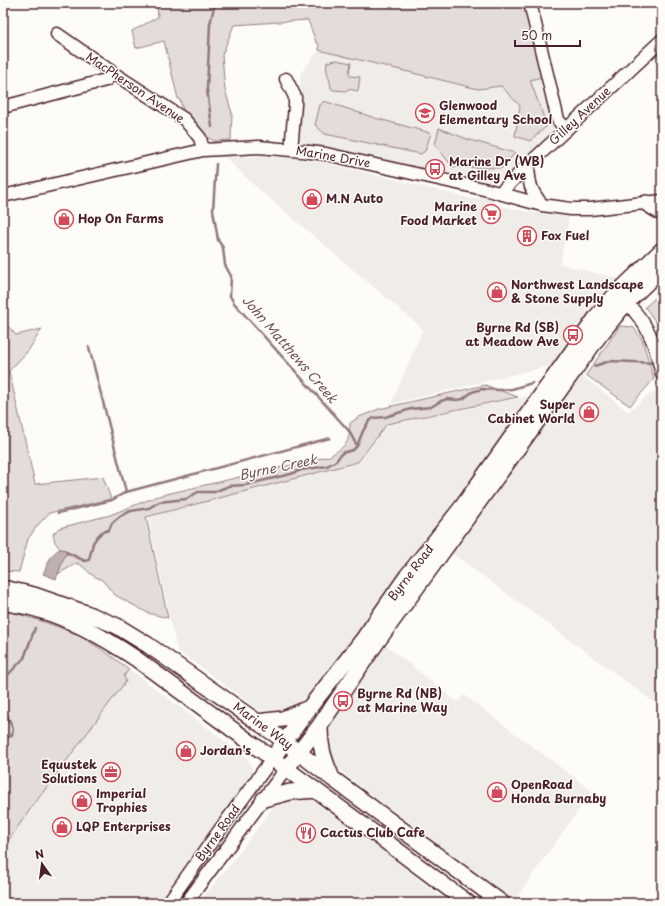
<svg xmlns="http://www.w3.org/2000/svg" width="665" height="906" font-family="'Playpen Sans',sans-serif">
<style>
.built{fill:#f0ece8}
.green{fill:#e3dcda;stroke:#967e82}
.water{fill:#c0b1b1;stroke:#91777b}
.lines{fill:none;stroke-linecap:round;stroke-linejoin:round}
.stream{stroke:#91777b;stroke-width:2.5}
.minor-casing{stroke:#4a1f2b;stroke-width:15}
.major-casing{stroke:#4a1f2b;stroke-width:18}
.minor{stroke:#fdfcf7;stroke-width:12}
.major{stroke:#fdfcf7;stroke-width:15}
.labels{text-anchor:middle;stroke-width:3;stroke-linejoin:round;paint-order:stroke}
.street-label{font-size:12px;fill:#4a1f2b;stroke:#fdfcf7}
.poi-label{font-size:12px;font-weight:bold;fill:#4a1f2b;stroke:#fdfcf7;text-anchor:start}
.water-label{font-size:13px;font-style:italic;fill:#73525a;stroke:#fdfcf7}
</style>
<rect width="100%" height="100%" fill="#fdfcf7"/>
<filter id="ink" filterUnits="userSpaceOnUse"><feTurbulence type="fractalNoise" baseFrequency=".025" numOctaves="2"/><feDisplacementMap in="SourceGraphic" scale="8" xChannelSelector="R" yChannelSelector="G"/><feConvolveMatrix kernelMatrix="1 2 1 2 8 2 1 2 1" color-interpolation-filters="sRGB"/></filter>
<g filter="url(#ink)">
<path class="built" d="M319,50L478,89L488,88L542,77L553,125V132L503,179L494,182L303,143L299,140L298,135L301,101L300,74Z
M224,156L280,157L326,163L473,199L487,197L496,205L506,207L533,213L569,217L560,264L620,279L592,314L557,364L391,404L423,329L256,187Z
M578,374L597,387L628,412L658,388L662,400V708L449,551Z
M535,395L449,512L417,553L314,693L296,708L271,715L262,712L177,650L148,518L211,500L359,463L388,425Z
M382,642L457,702L464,695L592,791L514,901L336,768L329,761L327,732L332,719Z
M129,669L246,757L249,760L252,767V772L250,779L161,903H3V844Z
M305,797L314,801L399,863L448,903H198L230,865L274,806L281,801Z"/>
<path class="green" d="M157,3H525L542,77L530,80L547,126L530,141L515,136L520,106L501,86L478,89L319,50V44L316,42L308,20L234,25L222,55L225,90L232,113L231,140L214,141L205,136L184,114L180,100L178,99L164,41L136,48L132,31L158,17Z
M336,60L351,63L349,73L350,76L360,77L358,91L348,89L346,91L333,90L331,88C330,77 325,73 327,62Z
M324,101L375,118L431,133L425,151L421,154L325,134L315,125L320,105Z
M439,128L467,139L515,153L502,168L453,167L435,145Z
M662,292V337L658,325L645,307Z
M3,321L16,335L42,329L28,351L9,371L35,484L103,477L111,499L49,513L37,526L28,539L19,572L3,571Z
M620,326L633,327L642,339L654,379L630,406L586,375Z
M485,385L518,397L387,424L358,462L146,517L168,618L148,613L115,595L102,580L92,575L81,565L77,563L58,574L65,554L69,553L66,550L60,549L55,542L53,534L59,528L110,515L158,496L330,456C348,444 349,444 350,423L359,417L379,409Z
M3,610C32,618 62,626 88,641C102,649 115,659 129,669L124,676L126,681L26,815L3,848Z"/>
<path class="water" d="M60,549L66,550L69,553L65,555L56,579L43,574C48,564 49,555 60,549Z"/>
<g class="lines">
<path class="stream" d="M212,127L207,89L210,24L215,3
M216,164L213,210L218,240L223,248L225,265L231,276L230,296L234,303L349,431L357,446
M89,347L126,492
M594,366L610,361L656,363
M58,513L112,500L126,492L330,438
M66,552L85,561L89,560L93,543L97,537L102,532L109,530L112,523L120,516L131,511L149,508L159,502L186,499L198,492H214L229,486L245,485L291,474L301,470L327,466L336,461L342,453L353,450L357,446L363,431L369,421L374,418L385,417L411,409L431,407L441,401L447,399L457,400L463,399L472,392L482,389L498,390L512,389L532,383
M3,683L4,679L24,658L35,628
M3,709L5,710L13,729L12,735L7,738L3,737"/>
<defs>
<path id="minor" d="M530,3L558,120L566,129
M57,34L113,73L184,119L200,138L203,150
M286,79L295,97V105L291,150
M3,107L106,80L113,73
M528,165C529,183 530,190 542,205
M500,193L528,165L662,40
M3,196L203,150L259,147L302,151L326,154L488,190L542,205L571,209H590L662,201
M619,298C624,303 631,307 635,312C652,332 656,350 662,374
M168,903L219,831L272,759
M186,903L286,769"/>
<path id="major" d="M646,203L662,213
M3,588L34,595L86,613L117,626L148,645L276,735L333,779L502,903
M3,602C15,605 28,606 39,610C74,620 105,638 135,658L385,841L468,903
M257,722L283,719L309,708
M320,725C320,747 323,757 332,778
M272,759L310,707L364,638L407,576L462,507L598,315L616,294L662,250
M286,769L320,725L377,642L599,336L625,304L662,268
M264,799L290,792L316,790"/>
</defs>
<use href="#minor" class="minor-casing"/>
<use href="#major" class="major-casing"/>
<use href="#minor" class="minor"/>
<use href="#major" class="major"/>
</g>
</g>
<defs>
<symbol id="school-ring" viewBox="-11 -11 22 22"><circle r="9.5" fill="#fdfcf7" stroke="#d1495b" stroke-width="1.5"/><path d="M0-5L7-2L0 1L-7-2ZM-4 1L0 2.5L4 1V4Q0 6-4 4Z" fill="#d1495b"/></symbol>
<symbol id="bus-ring" viewBox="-11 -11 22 22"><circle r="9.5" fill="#fdfcf7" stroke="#d1495b" stroke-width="1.5"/><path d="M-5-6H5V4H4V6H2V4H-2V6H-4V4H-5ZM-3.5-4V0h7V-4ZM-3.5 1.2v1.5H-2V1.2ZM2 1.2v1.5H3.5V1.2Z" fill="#d1495b"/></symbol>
<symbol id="shop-ring" viewBox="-11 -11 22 22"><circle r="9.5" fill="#fdfcf7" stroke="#d1495b" stroke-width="1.5"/><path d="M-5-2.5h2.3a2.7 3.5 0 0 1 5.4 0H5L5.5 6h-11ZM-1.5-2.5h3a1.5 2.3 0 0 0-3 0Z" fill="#d1495b"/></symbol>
<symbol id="supermarket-ring" viewBox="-11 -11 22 22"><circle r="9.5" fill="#fdfcf7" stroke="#d1495b" stroke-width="1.5"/><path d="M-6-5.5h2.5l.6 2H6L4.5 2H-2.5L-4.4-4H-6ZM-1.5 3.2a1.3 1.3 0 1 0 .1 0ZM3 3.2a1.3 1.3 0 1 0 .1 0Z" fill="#d1495b"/></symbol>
<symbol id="building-ring" viewBox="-11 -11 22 22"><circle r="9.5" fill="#fdfcf7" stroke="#d1495b" stroke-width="1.5"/><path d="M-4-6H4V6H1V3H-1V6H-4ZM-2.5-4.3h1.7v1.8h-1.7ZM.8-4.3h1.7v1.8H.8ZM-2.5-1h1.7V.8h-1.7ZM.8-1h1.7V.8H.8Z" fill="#d1495b"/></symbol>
<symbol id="office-ring" viewBox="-11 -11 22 22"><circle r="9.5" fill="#fdfcf7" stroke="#d1495b" stroke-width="1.5"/><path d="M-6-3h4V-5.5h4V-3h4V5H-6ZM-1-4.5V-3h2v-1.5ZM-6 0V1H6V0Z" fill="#d1495b"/></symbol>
<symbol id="restaurant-ring" viewBox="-11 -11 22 22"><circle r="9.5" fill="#fdfcf7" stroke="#d1495b" stroke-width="1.5"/><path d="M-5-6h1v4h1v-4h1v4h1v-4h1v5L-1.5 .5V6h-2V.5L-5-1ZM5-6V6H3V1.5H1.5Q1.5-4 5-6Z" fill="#d1495b"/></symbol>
</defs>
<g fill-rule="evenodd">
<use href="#school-ring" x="414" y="102" width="22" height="22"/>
<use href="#bus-ring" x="424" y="158" width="22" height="22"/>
<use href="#shop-ring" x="301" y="188" width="22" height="22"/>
<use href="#supermarket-ring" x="480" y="203" width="22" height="22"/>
<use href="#shop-ring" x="53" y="208" width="22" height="22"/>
<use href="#building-ring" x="516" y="225" width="22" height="22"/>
<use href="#shop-ring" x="486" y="281" width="22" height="22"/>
<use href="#bus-ring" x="562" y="324" width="22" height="22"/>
<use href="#shop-ring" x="578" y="401" width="22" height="22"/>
<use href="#bus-ring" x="332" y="690" width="22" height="22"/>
<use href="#shop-ring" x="175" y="740" width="22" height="22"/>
<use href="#office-ring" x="100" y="761" width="22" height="22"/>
<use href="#shop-ring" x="486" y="781" width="22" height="22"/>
<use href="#shop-ring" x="71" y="790" width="22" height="22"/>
<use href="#shop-ring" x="51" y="816" width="22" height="22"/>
<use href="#restaurant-ring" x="295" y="822" width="22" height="22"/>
</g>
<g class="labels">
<g class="street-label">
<text transform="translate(135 88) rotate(34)" y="4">MacPherson Avenue</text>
<text transform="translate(580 116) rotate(-43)" y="4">Gilley Avenue</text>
<text transform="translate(333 157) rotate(10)" y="4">Marine Drive</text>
<text transform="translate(411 573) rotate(-53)" y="4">Byrne Road</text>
<text transform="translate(263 726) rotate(36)" y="4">Marine Way</text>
<text transform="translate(218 833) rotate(-54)" y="4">Byrne Road</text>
</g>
<g class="poi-label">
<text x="439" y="110">Glenwood<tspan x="439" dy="14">Elementary School</tspan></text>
<text x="449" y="166">Marine Dr (WB)<tspan x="449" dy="14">at Gilley Ave</tspan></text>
<text x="326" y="203">M.N Auto</text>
<text x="477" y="211" text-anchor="end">Marine<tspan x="477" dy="14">Food Market</tspan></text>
<text x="78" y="223">Hop On Farms</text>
<text x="541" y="240">Fox Fuel</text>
<text x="511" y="289">Northwest Landscape<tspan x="511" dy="14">&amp; Stone Supply</tspan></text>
<text x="559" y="332" text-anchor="end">Byrne Rd (SB)<tspan x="559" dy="14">at Meadow Ave</tspan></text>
<text x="575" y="409" text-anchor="end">Super<tspan x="575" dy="14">Cabinet World</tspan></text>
<text x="357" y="698">Byrne Rd (NB)<tspan x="357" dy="14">at Marine Way</tspan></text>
<text x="200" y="755">Jordan's</text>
<text x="97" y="769" text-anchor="end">Equustek<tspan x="97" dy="14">Solutions</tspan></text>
<text x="511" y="789">OpenRoad<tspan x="511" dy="14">Honda Burnaby</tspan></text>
<text x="96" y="798">Imperial<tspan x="96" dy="14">Trophies</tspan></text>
<text x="76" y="831">LQP Enterprises</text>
<text x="320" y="837">Cactus Club Cafe</text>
</g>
<g class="water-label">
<text transform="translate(290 349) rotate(49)" y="5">John Matthews Creek</text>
<text transform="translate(278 467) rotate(-12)" y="5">Byrne Creek</text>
</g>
</g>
<rect width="665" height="906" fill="none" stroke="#fdfcf7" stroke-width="16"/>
<rect x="8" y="8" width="649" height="890" fill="none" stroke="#4a1f2b" stroke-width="1.5" filter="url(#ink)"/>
<g transform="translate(42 864) rotate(346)" stroke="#fdfcf7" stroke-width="3" paint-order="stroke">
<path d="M0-3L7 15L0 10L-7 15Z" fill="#4a1f2b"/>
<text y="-6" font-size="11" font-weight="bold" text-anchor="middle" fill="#4a1f2b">N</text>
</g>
<path d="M515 40v6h65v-6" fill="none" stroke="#4a1f2b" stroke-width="2"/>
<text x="521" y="40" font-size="12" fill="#4a1f2b" stroke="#fdfcf7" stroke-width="3" paint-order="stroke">50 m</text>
</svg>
